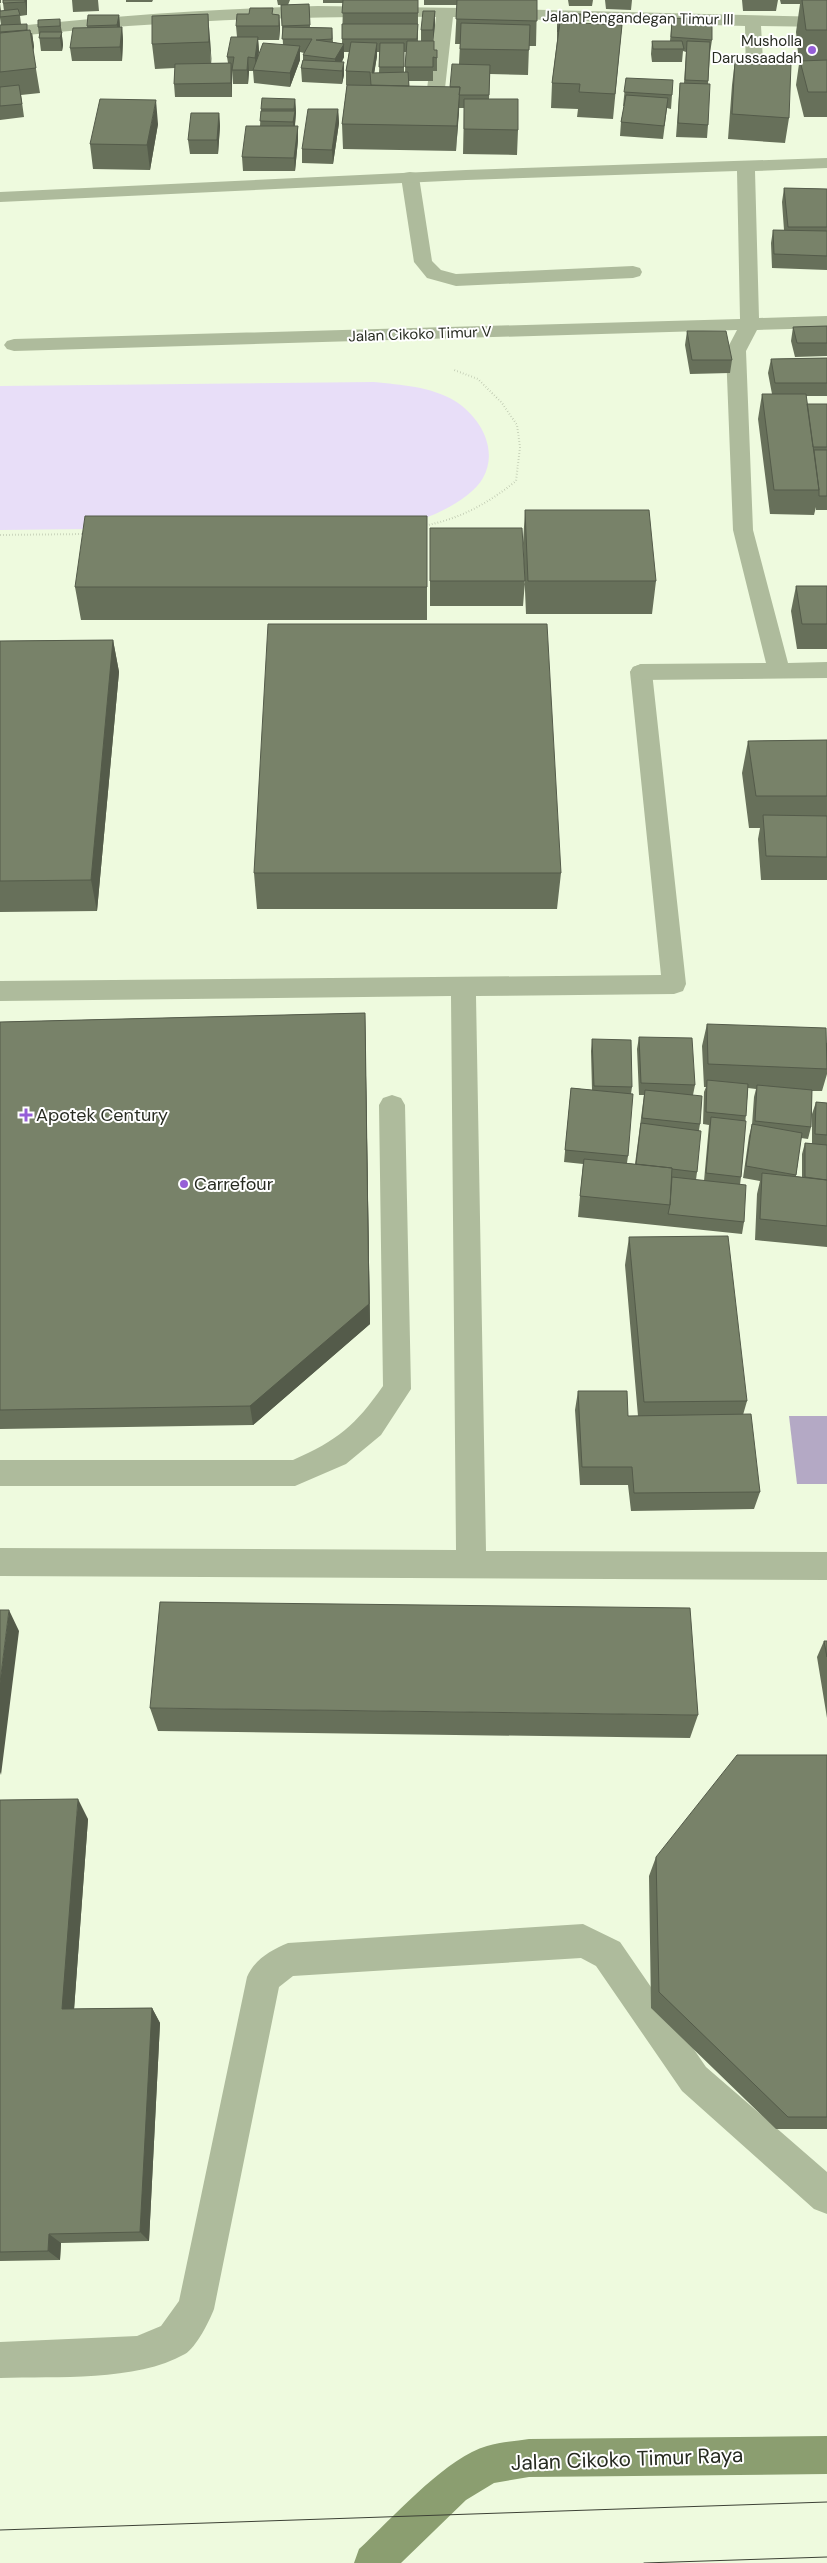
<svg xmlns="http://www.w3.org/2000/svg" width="827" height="2563" font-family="'DM Sans',sans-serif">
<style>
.green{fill:#e8def8}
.water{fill:#b4a9c5}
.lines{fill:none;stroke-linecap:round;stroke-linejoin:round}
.path{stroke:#aab39d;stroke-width:2;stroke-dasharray:0.5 2.5;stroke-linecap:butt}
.lane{fill:#aebb9c;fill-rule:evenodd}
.street{fill:#aebb9c;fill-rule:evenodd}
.secondary{fill:#8b9e70;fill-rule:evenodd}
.tram{stroke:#3d4236;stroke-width:1}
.wall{fill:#67705a;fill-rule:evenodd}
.shaded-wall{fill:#545b4a}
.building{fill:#788269;stroke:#545b4a}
.poi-dot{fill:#965fd7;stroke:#fff;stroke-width:2}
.labels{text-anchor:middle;stroke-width:4;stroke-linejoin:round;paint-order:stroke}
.far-street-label{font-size:15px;fill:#272b21;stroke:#fff}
.far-poi-label{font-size:15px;fill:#272b21;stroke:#fff;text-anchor:end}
.poi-label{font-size:18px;fill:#272b21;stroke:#fff;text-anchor:start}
.near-street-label{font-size:21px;fill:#272b21;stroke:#fff}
</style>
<rect width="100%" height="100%" fill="#eefade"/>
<path class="green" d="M374,382C401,385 430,386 455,401C480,417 499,449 483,478C473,496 440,514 421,519C406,523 390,524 375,526L0,530V386Z"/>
<path class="water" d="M789,1416H827V1484H797Z"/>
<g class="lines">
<path class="path" d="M423,526C460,519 487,504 516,481L520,447L517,425L502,403L478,379L454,370
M0,535L84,534"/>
<path class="lane" d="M410,172L416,173L419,177L432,261L441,270L456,274L633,266L640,268L642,272L640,276L633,278L456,286L427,278L414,262L401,177L404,173Z
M641,664L649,667L652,672L686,984L683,991L674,994L476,996L486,1551L827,1552V1580L0,1576V1548L456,1550L451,996L0,1001V981L661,975L630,672L633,667Z
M392,1095L401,1098L405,1105L411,1389L381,1435L346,1464L295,1486H0V1460H293C338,1440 355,1426 383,1386L379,1105L383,1098Z
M583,1924L620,1942L706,2067L827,2172V2214L814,2209L682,2091L596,1966L581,1958L293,1976L279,1987L214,2309C210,2320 196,2348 185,2354C136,2382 56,2376 0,2378V2342L137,2336L161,2326L179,2301L247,1977C254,1960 271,1950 288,1943Z"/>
<path class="street" d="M318,6L463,8L827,17V27L761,26L764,78L761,82H749L746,78L745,26L453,17L444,97L441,101H429L426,97L436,17C290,15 146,22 0,38V28C106,16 211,9 318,6Z
M827,158V168L755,171L759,318L827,316V328L757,330L746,351L753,530L788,663L827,662V678L641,680L633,677L630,672L633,667L641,664L766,663L733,530L726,351L737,330L14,351L7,349L4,345L7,341L14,339L740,319L737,171L466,180L0,202V192L466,170Z"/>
<path class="secondary" d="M827,2436V2474L529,2477L494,2483L466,2500L401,2563H354L359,2549C392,2519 445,2458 487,2446C501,2442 515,2441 529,2439Z"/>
<path class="tram" d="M0,2530L827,2502
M644,2563L827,2557"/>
</g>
<path class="wall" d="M0,0H1V3H0L1,11H4L3,3L27,0V15L20,16L21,24L31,33H32L34,47L33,51L40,93L21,95L24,117L0,120V25H1L0,18Z
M72,0H98L99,11L73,12Z
M126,0H153L152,2H126Z
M277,0H290L288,5L309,4L310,27L332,28L333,42L342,44L343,3H323V0H418V41H421V30L435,11V25L433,41L434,50H437V71H433V81H409V86L450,87L459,64L460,44H455L457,5H424V0H537L536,46H529L528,75L490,74L489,99L518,130L517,155L463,154L464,108H459L456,151L343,149L342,124L347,85H346V71L349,52H344V57L342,62H344V75L342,84L302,82L301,68L303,60V55L304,53L300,52V60L290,87L254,83L253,71H249L248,84H233L232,71V97H175L174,84L175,68L155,69L152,44L210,39L211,63H228L227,57L237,37L236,26L273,14L279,15L280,28L279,40H258L259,51L258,58L283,45L281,5H286H278ZM377,52H380L379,73H374L377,56ZM404,52H406L405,72H404Z
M568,0H593L592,6H569Z
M605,0H632L631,10L606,9Z
M742,0H778L776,11H743Z
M780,0H827V117H804L796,85L799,64L796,32L800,4H781Z
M558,14L582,23L622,25L613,119L577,117L578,109L551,108L552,83L557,41V27Z
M119,15L120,27H122L123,40L122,61H72L70,48L87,28V26Z
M672,18L712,40L710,53L708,84V125L707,138L676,137L680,83H684L686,52L683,51L682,62H652L651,54L652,41H670Z
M60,19L63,45L62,51H41L38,27Z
M735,60L789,118L785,143L728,139L732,85Z
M626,78L672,95L671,109L667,108L663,139L620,136L621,122L624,106H623Z
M295,99L296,112L295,126H298V140L295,171H243L242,157L260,126L261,109Z
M338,109L339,123L333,164L302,163V149Z
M219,113L220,126L218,154H190L188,140Z
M158,124L150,170L93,169L90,144Z
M784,188L827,189V270L772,268L771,243L773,230H784L782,202Z
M827,326V356L795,357L791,341L793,327Z
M687,331L732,360L730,373L690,374L685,345Z
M827,358V396H806L807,404H827V510H816V507L814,515L770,514L758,419L762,394H772L768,373L771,359Z
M525,510L656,581L652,614H526L523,543Z
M430,528L525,581L523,606H430Z
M796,586H827V649H797L791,611Z
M75,587H427V620H81Z
M113,640L119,672L97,911L0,912V641Z
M827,740V880H761L758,839L760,828H749L742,773L748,741Z
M254,873H561L557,909H257Z
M365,1013L370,1324L253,1425L0,1429V1022Z
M707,1024L827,1043V1074L822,1091H812L811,1127L808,1139L801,1138L796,1176L802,1177V1154L805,1143H812V1114L816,1102L827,1103V1247L755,1240L757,1194L760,1181L743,1178L749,1136L752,1125L754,1097L756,1089L748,1088L741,1177L740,1185L744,1222L742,1234L578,1217L583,1164L564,1162L571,1088L592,1090L591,1051L592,1039L632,1087L631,1094L628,1156L627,1163L635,1164L644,1095H639L637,1049L639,1037L695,1085L693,1095L700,1124L699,1130L697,1172L696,1180L704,1181L709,1125L703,1124L704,1092L706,1087H704L702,1046Z
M629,1237L747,1401L743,1415L760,1492L754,1509L631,1511L628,1485H580L575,1410L578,1391L628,1416H638L625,1265Z
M824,1641H827V1718L817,1657Z
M150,1708L698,1715L690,1738L158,1731Z
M827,1755V2129H776L651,2008L649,1876L656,1857Z
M0,1800L88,1819L74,2009L152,2008L160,2023L149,2241L61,2243L60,2260L0,2261Z"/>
<path class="shaded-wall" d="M25,0H27V15Z
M435,11V25L433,44V30Z
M208,14L210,39L212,67L209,42Z
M119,15L120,28L119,39L117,25Z
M279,15L280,28L279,40Z
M60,19L63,45L62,51L60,38L61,33Z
M122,27L123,40L122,61L120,47Z
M32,33L34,47V51L31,38Z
M258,37L259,51L256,71L255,58Z
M377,43V56L372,87V73Z
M344,44V57L337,70H335V59Z
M300,46V60L290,87V73Z
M248,57L249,71L248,84L247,70Z
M344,62V75L342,84V71Z
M231,63L232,77V97L231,83Z
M460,87L459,112L456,151L457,126Z
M295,99L296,112L294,135L293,122Z
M156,100L158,124L150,170L147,145Z
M338,109L339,123L333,164L332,150Z
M219,113L220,126L218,154L217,140Z
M298,126V140L295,171L294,158Z
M113,640L119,672L97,911L91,880Z
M365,1013L370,1324L253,1425L250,1406Z
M9,1610L19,1631L1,1775L0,1772V1683Z
M78,1799L88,1819L73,2024L62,2009Z
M152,2008L160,2023L149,2241L140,2232Z
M49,2234L61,2243L60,2260L48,2251Z"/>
<path class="building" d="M3,0H25V2L3,3Z
M343,0H418V13H342Z
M457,0H537V21L456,19Z
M802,0H827V30H806Z
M309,4L310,25L282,26L281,5Z
M250,8H273L272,14L279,15V26H236L237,14H249Z
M18,9L20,15L0,17V11Z
M423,11H435L433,30H421Z
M208,14L209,42L152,44V16Z
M558,14H581L582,23L560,22L558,32Z
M88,15H119L117,25L87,26Z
M672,18L712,20V40L671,37Z
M60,19V26L38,27V20Z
M560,22L622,25L615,94L579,92L580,84L552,83Z
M461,23L530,25L529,50L460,49Z
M27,24V30L0,32V25Z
M342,24H418L417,39H342Z
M122,27L120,47L70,48L73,28Z
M283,27L332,28V39L316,40L344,44L335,59L303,55L312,39H282Z
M30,30L36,68L0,72V33Z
M40,32H62L60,38H39Z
M231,37H258L255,58L248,57L247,70H232L234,57H227Z
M407,41H434V50H437V58L433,57V67H405Z
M652,41H682L684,49H653Z
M687,41L710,42L708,81L685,80Z
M351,42L377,43L372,73L408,72L409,86L371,85L370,72L346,71Z
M263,43L300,46L290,73L253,70Z
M380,43H404V67H379Z
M303,60L344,62L342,71L301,68Z
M735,60L791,64L789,118L732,114Z
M827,60V92H808L800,61Z
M231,63V83L174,84L175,64Z
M452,64L490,65L489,95H459L460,87H450Z
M626,78L673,80L672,95L624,92Z
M680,83L710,84L708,125L678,123Z
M19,85L22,104L0,106V87Z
M347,85L460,87L457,126L342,124Z
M626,95L668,98L664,126L621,122Z
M262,98L295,99L294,109H261Z
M100,99L156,100L147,145L90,144Z
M464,99H518V130L464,129Z
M308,109H338L332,150L302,149Z
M261,111H295L293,122L260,121Z
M191,113H219L217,140H188Z
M246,126H298L294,158L242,157Z
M784,188L827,189V227H788Z
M773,230L827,231V256L774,254Z
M827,326V343H797L793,327Z
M687,331H726L732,360H692Z
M827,358V383H775L771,359Z
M762,394H806L819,490H774Z
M807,404H827V447H813Z
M814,450H827V496H819V490Z
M525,510H649L656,581H528Z
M85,516H427V587H75Z
M430,528H522L525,581H430Z
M796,586H827V624H802Z
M268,624H547L561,873H254Z
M113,640L91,880L0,881V641Z
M827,740V796H756L748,741Z
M763,815L827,816V857L766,856Z
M365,1013L369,1304L250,1406L0,1410V1022Z
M707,1024L826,1028L827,1069L708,1064Z
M639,1037L692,1038L695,1085L641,1083Z
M592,1039L631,1040L632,1087L594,1086Z
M707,1080L748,1084L746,1116L706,1112Z
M757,1085L812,1090L811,1127L755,1121Z
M571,1088L633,1094L628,1156L565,1150Z
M645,1090L702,1096L700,1124L642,1118Z
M816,1102L827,1103V1135L815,1134Z
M711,1117L746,1121L741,1177L706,1173Z
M641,1123L701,1131L697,1172L672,1169V1168L636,1164Z
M752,1124L802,1133L796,1175L746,1166Z
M805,1143L827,1145V1180L805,1177Z
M584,1159L672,1168L670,1205L580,1196Z
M762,1173L827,1180V1226L760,1219Z
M672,1177L746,1185L744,1222L668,1214L670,1205Z
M728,1236L747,1401L644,1402L629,1237Z
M578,1391H627L628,1416L751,1414L760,1492L634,1493L632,1467H582Z
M160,1602L690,1608L698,1715L150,1708Z
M0,1610H9L0,1683Z
M824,1641H827V1657Z
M737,1755H827V2117H788L659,1992L656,1857Z
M78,1799L62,2009L152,2008L140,2232L49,2234L48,2251L0,2252V1800Z"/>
<g class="poi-dot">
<circle cx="812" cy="50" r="5"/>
<path d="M23.5 1107.5h5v5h5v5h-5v5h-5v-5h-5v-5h5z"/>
<circle cx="184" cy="1184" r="5"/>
</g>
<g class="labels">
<g class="far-street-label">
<text transform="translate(638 18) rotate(1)" y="5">Jalan Pengandegan Timur III</text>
<text transform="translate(420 334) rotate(-2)" y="5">Jalan Cikoko Timur V</text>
</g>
<g class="far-poi-label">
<text x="802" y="46">Musholla<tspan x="802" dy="17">Darussaadah</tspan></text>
</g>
<g class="poi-label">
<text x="36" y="1121">Apotek Century</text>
<text x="194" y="1190">Carrefour</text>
</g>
<g class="near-street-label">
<text transform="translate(627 2459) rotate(-2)" y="7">Jalan Cikoko Timur Raya</text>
</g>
</g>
</svg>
